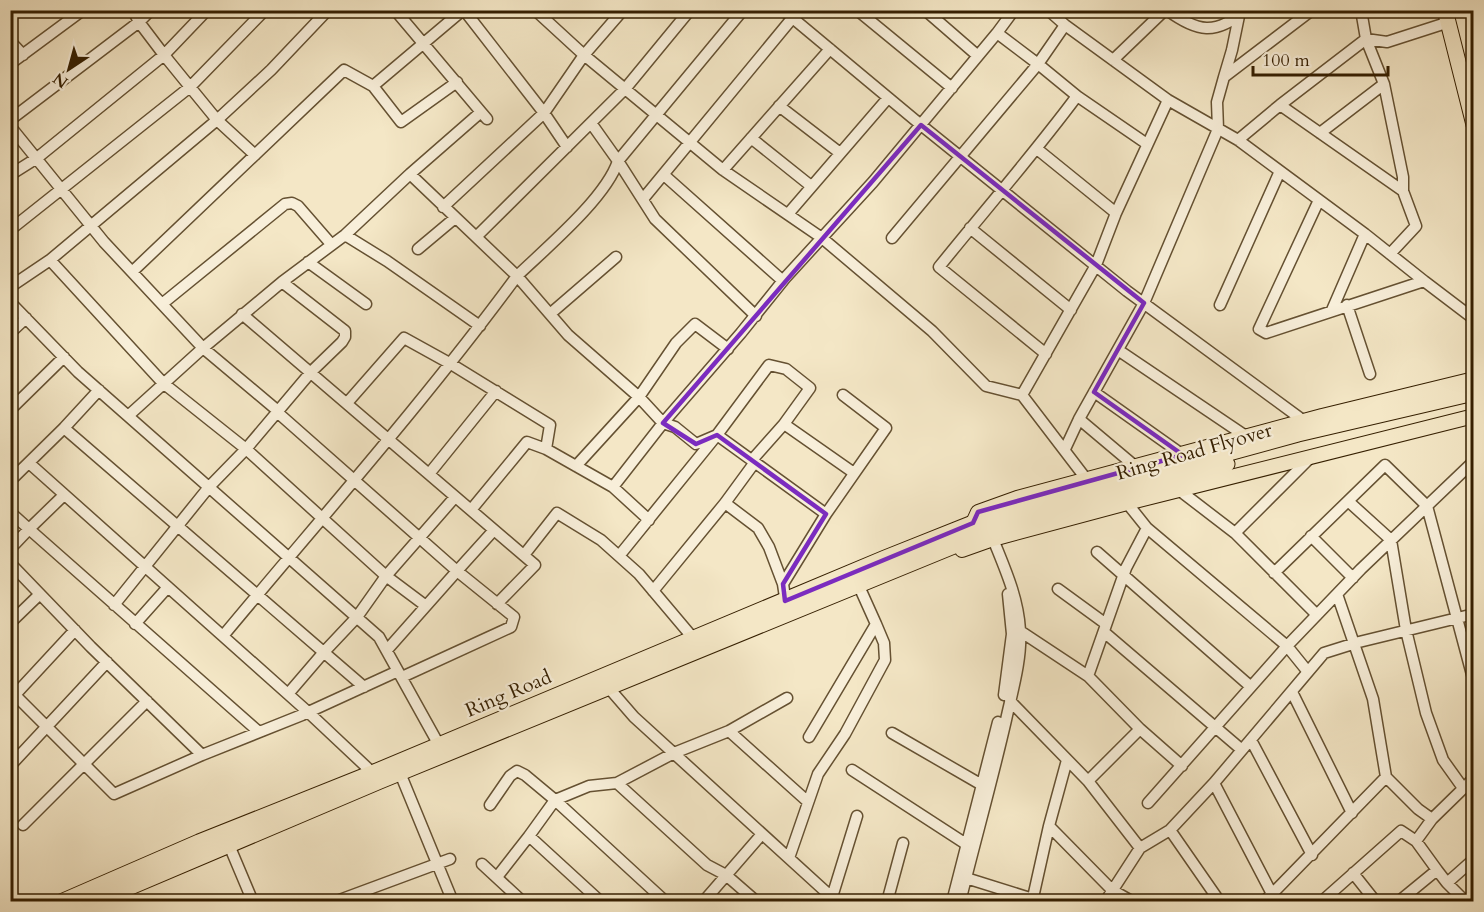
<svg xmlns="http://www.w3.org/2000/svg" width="1484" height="912" font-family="Cardo,serif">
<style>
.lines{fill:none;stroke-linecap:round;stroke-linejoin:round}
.minor-casing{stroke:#655132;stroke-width:13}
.major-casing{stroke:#351f01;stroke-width:16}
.highway-casing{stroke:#351f01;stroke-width:17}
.minor{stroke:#f8efda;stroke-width:10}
.major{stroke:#f4e7c6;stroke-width:14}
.highway{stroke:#f4e7c6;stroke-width:15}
.marked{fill:none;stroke:#7b2cbf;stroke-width:4.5;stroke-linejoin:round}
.labels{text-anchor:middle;stroke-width:4.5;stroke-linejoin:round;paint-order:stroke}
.street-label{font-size:20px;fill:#351f01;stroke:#f8efda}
</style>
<rect width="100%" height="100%" fill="#f4e7c6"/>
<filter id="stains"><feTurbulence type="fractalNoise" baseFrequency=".00333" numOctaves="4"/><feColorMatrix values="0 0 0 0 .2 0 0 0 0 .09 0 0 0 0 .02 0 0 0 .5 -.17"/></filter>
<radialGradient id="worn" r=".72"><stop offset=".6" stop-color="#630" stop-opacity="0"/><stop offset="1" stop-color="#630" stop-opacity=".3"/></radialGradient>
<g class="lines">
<defs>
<path id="minor" d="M133,10L139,22L151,10
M395,10L481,112
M464,10L544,113L584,55L623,10
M535,10L584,55L723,170L822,238L932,331L986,386L1022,395L1096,265L1116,213L1168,100
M743,10L618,161C606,198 546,248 517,276L568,335L639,397L663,423L741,333L786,277L873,182L997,33L1038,64L1065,25L1168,100L1238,140L1365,234L1424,281L1474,319
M783,10L921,125L1127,291L1304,421
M857,10L952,88
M925,10L978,56
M1048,10L1065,25
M1167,10C1197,32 1216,36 1245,10
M1361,10L1366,39L1384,84L1403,177V191
M997,33L1014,10
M10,41L23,55
M1113,60L1165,10
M10,64L83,10
M1224,77L1232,50L1239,16L1232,10
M373,86L401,122L457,82
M1280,105L1366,39L1387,42L1446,23
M779,106L840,153
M10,120L139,22L164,55L207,10
M591,123L618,161L655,219L756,316
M10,126L104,242L203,348L278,411
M1320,133L1384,84
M751,138L811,186
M1238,140L1280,105L1403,191L1416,226L1390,254
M1037,149L1116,213
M723,170L830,49
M410,174L481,112L487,119
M10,175L37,158L164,55L190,87L265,10
M664,175L783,281
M643,199L799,10
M1319,200L1259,329L1266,333L1424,281
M443,207L544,113L567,147
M788,214L888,98
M970,228L1071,310
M10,230L190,87L217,120L255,155
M345,235L387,261L480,326
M476,237L625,89L690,10
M892,238L1038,64L1077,96L1147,144
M418,249L455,218
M50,260L217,120L271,70L328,10
M308,262L366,304
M132,272L344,70L373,86L463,10
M10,287L50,260L163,383L246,449L386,576L357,617L324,652L288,694
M10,302L78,372L379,637L439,745
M162,304L285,204L292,203L298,206L331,244
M1220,305L1280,171
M1347,305L1370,374
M1332,310L1365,234
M242,314L535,565L497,604
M550,314L616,257
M10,333L26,318
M1118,350L1247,437
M1046,354L939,267C985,210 1033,155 1077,96
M1094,392L1183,455
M1022,395L1087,480
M347,403L404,338L451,364L550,425L546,449L613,487L663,423L675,427L696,444L717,435L769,365L786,369L810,388L784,424
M10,410L64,357
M277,412L457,571L494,530
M64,428L364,687
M1065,449L1079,419
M752,460L784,424L854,473
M29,463L308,712L376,776
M576,466L639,397L676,343L695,324L728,349
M1136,467L1079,419L1144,303L1218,129L1217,102L1224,77L1312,10
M429,474L496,391
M10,481L64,428L99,390
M613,487L649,520
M1179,490L1235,533L1317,615
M64,495L29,529L259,732
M1348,501L1391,540L1406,630L1426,713L1443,760L1463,788
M725,503L758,528L769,547L783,584
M471,510L527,442L546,449
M10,512L29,529L10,549
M826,514L886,428L843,395
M1147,528L1287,646L1308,672
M1235,533L1311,457
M1311,536L1353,578
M1097,552L1250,686
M524,555L557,513L601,540L639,574L693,638
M619,556L717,435L826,514L783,584L786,604
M10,563L91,647L202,755L302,715L398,671
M1274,573L1385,465L1427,506L1474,682
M1058,589L1106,624
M653,591L725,503L755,462
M1337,594L1373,699L1386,777
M114,605L209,487L246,449L311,372L342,342L345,337V331L282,282L203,348L128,416
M426,606L386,576L455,497
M10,623L40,594
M135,624L168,587
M1015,630L1020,631L1088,676L1140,729L1088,781
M1104,632L1242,750
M223,636C322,517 425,401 517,276L410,174L345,235L282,282
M387,650L457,571L514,617L511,627L402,677
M1088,676L1126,568L1147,528L1127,503
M608,687L634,717L837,902
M10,690L84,764L23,825
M1292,692L1352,813
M1004,695L1012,634L1008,594
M12,698L75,630
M147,701L84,764L114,794L202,755
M1010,701L1088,781L1140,848L1170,830L1220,902
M1140,729L1182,766
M729,731L807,801
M892,733L982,785
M809,737L876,624L858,584
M1251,740L1312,855
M10,766L107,662
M852,770L966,844
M400,773L453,902
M1214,783L1272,894L1386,777L1418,809L1432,819L1474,778
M1148,803L1287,646L1361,569L1474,461
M490,805L510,776L517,771L525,775L555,800L666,902
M1432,819L1416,841L1437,870
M1049,826L1112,890L1133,902
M1170,830L1214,783L1324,653L1359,642L1474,614
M529,836L555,800L589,786L617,783
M229,845L253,902
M789,858L818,774L845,734L885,660L884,643L876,624
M482,864L523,902
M1353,873L1376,902
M497,877L529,836L601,902
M966,878L1033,899L1035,902
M1447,883L1466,902
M832,897L857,816
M334,902L450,859
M703,902L762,834
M757,902L726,875L707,865L617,783L674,753L729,731L787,698
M887,902L903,843
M952,902L998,722
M960,902C975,841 992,781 1006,720C1012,692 1022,659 1020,630C1018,597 1005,569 993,539
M1032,902L1049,826L1067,760
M1105,902L1140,848
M1263,902L1272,894
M1321,902L1401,831L1416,841
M1398,902L1437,870L1447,883L1474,859"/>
<path id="major" d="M973,523L978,512L1017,498L1322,416L1474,379
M962,550L993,539L1127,503L1474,416"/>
<path id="highway" d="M1445,10L1474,125
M61,902L199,842L372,773L885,558L973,523L1298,434L1474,393
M95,902L380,781L993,530L1227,464"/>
</defs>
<use href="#minor" class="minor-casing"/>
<use href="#major" class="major-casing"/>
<use href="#highway" class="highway-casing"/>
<use href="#minor" class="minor"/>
<use href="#major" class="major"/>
<use href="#highway" class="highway"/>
</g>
<path class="marked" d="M921,125L1144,303L1094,392L1183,455L978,512L973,523L785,601L783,584L826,514L717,435L696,444L663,423Z"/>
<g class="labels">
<g class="street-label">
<text transform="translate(1194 451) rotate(-16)" y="7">Ring Road Flyover</text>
<text transform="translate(508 693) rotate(-23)" y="7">Ring Road</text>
</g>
</g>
<rect width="1484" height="912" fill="none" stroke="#f4e7c6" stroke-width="36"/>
<rect x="12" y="12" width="1460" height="888" fill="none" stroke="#351f01" stroke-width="3"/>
<rect x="18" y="18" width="1448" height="876" fill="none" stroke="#351f01" stroke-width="1.5"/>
<g transform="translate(69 69) rotate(216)" stroke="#f8efda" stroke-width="4.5" paint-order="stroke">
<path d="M0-4.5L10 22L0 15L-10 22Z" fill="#351f01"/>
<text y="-9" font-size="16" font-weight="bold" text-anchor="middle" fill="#351f01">N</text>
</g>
<path d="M1253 66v9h135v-9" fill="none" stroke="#351f01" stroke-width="3"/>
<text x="1262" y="66" font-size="18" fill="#351f01" stroke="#f8efda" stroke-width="4.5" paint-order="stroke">100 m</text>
<rect width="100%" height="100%" filter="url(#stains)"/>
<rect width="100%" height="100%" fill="url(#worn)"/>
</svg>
